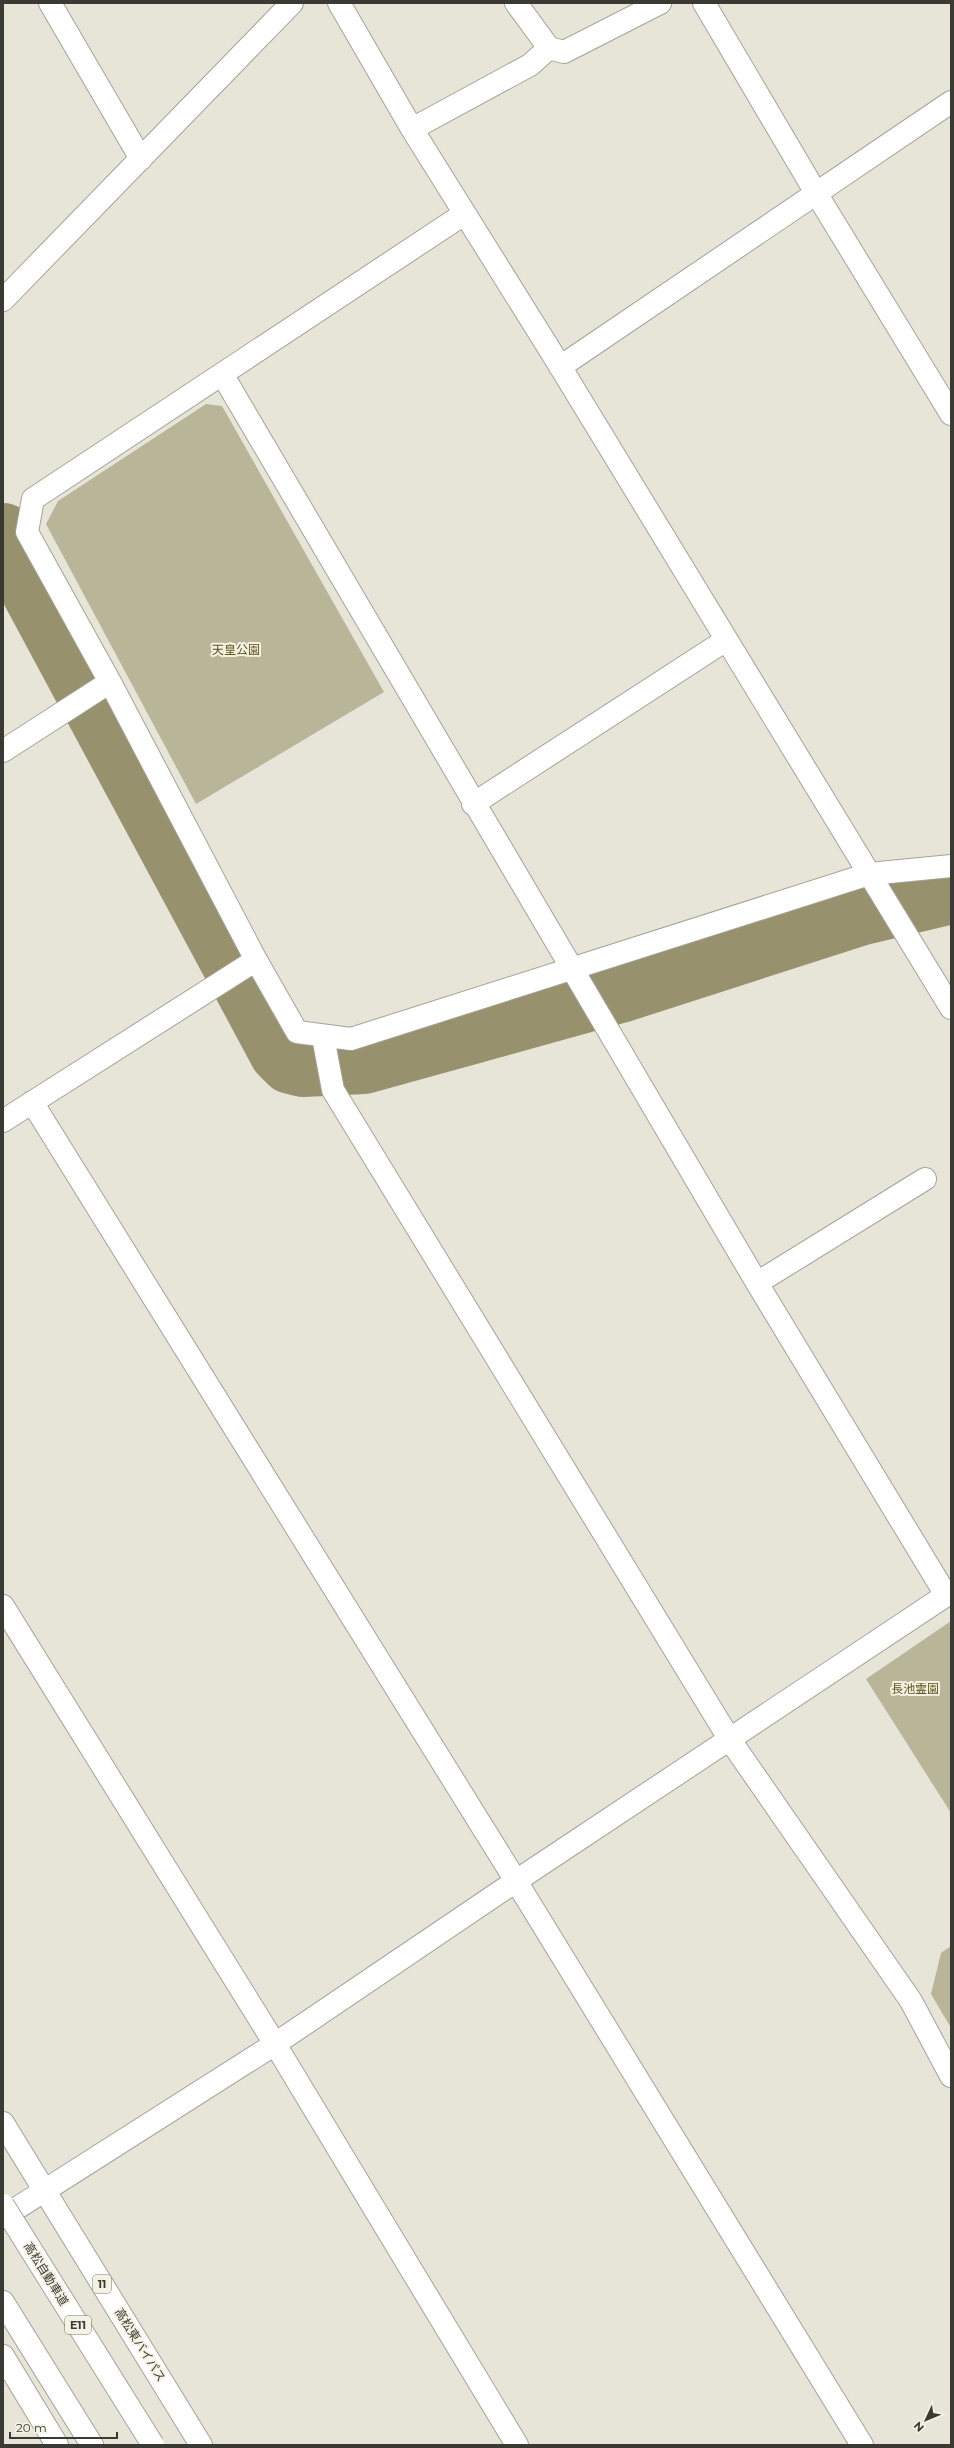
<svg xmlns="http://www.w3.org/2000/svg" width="954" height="2448" font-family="Montserrat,'Noto Sans JP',sans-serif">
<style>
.green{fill:#b9b598}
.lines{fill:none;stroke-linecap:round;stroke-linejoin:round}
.river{stroke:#97916d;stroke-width:64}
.minor-casing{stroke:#a5a396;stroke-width:24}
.highway-casing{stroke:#a5a396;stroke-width:24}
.minor{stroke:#fff;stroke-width:22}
.highway{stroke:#fff;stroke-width:22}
.highway-bridge-casing{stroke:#a5a396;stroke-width:24;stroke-linecap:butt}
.highway-bridge{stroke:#fff;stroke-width:22}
.labels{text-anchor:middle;stroke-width:4;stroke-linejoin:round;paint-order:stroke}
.shield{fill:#f4f2e4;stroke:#727169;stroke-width:1}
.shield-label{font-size:11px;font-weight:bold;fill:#3a3a34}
.park-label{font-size:12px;fill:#5e5415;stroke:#f4f2e4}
.street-label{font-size:12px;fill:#3a3a34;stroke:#f4f2e4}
</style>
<rect width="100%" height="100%" fill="#e7e5d7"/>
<path class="green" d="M206,404L222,406L384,692L196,804L46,524L58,501Z
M951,1621V1813L866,1679Z
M951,1946V2028L931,1994L941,1953Z"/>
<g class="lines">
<path class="river" d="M3,535L281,1052L291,1062L303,1065L364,1062L620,991L859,914L951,892"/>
<defs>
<path id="minor" d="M50,3L141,159
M339,3L412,129L555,358L951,1008
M516,3L549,48L564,52L660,3
M704,3L816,193L951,414
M412,129L530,65L549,48
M464,214L33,499L27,532L110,682L256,960L297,1032L351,1039L869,874L951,866
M3,300L292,3
M560,367L951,102
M222,374L757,1283L946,1595
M3,751L110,682
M473,804L726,640
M323,1037L333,1090L730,1740L911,2001L951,2076
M32,1102L516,1881L862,2445
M3,1121L256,960
M757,1283L925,1179
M3,1606L275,2044L517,2445
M3,2217L275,2044L516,1881L951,1592"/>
<path id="highway" d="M3,2123L201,2445
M3,2302L92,2445
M3,2356L57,2445"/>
</defs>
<use href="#minor" class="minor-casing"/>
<use href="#highway" class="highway-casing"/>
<use href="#minor" class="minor"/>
<use href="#highway" class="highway"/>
<defs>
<path id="highway-bridge" d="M3,2205L153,2445"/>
</defs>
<use href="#highway-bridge" class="highway-bridge-casing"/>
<use href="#highway-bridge" class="highway-bridge"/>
</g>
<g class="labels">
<g class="shield">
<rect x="93" y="2275" width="18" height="18" rx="3"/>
<rect x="65" y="2316" width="26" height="18" rx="3"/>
</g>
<g class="shield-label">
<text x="102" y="2288">11</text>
<text x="78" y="2329">E11</text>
</g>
<g class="park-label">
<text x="236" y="654">天皇公園</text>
<text x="915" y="1693">長池霊園</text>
</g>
<g class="street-label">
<text transform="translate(46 2274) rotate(58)" y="4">高松自動車道</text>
<text transform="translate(140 2345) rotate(58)" y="4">高松東バイパス</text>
</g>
</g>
<rect width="954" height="2448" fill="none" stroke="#3a3a34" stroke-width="8"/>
<g transform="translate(926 2420) rotate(226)" stroke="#f4f2e4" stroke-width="3" paint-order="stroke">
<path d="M0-3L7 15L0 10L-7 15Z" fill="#3a3a34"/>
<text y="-6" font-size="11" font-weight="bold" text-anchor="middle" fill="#3a3a34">N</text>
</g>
<path d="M10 2432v6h107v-6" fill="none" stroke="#3a3a34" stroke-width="2"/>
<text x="16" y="2432" font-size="12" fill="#3a3a34" stroke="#f4f2e4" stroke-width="3" paint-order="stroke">20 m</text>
</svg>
